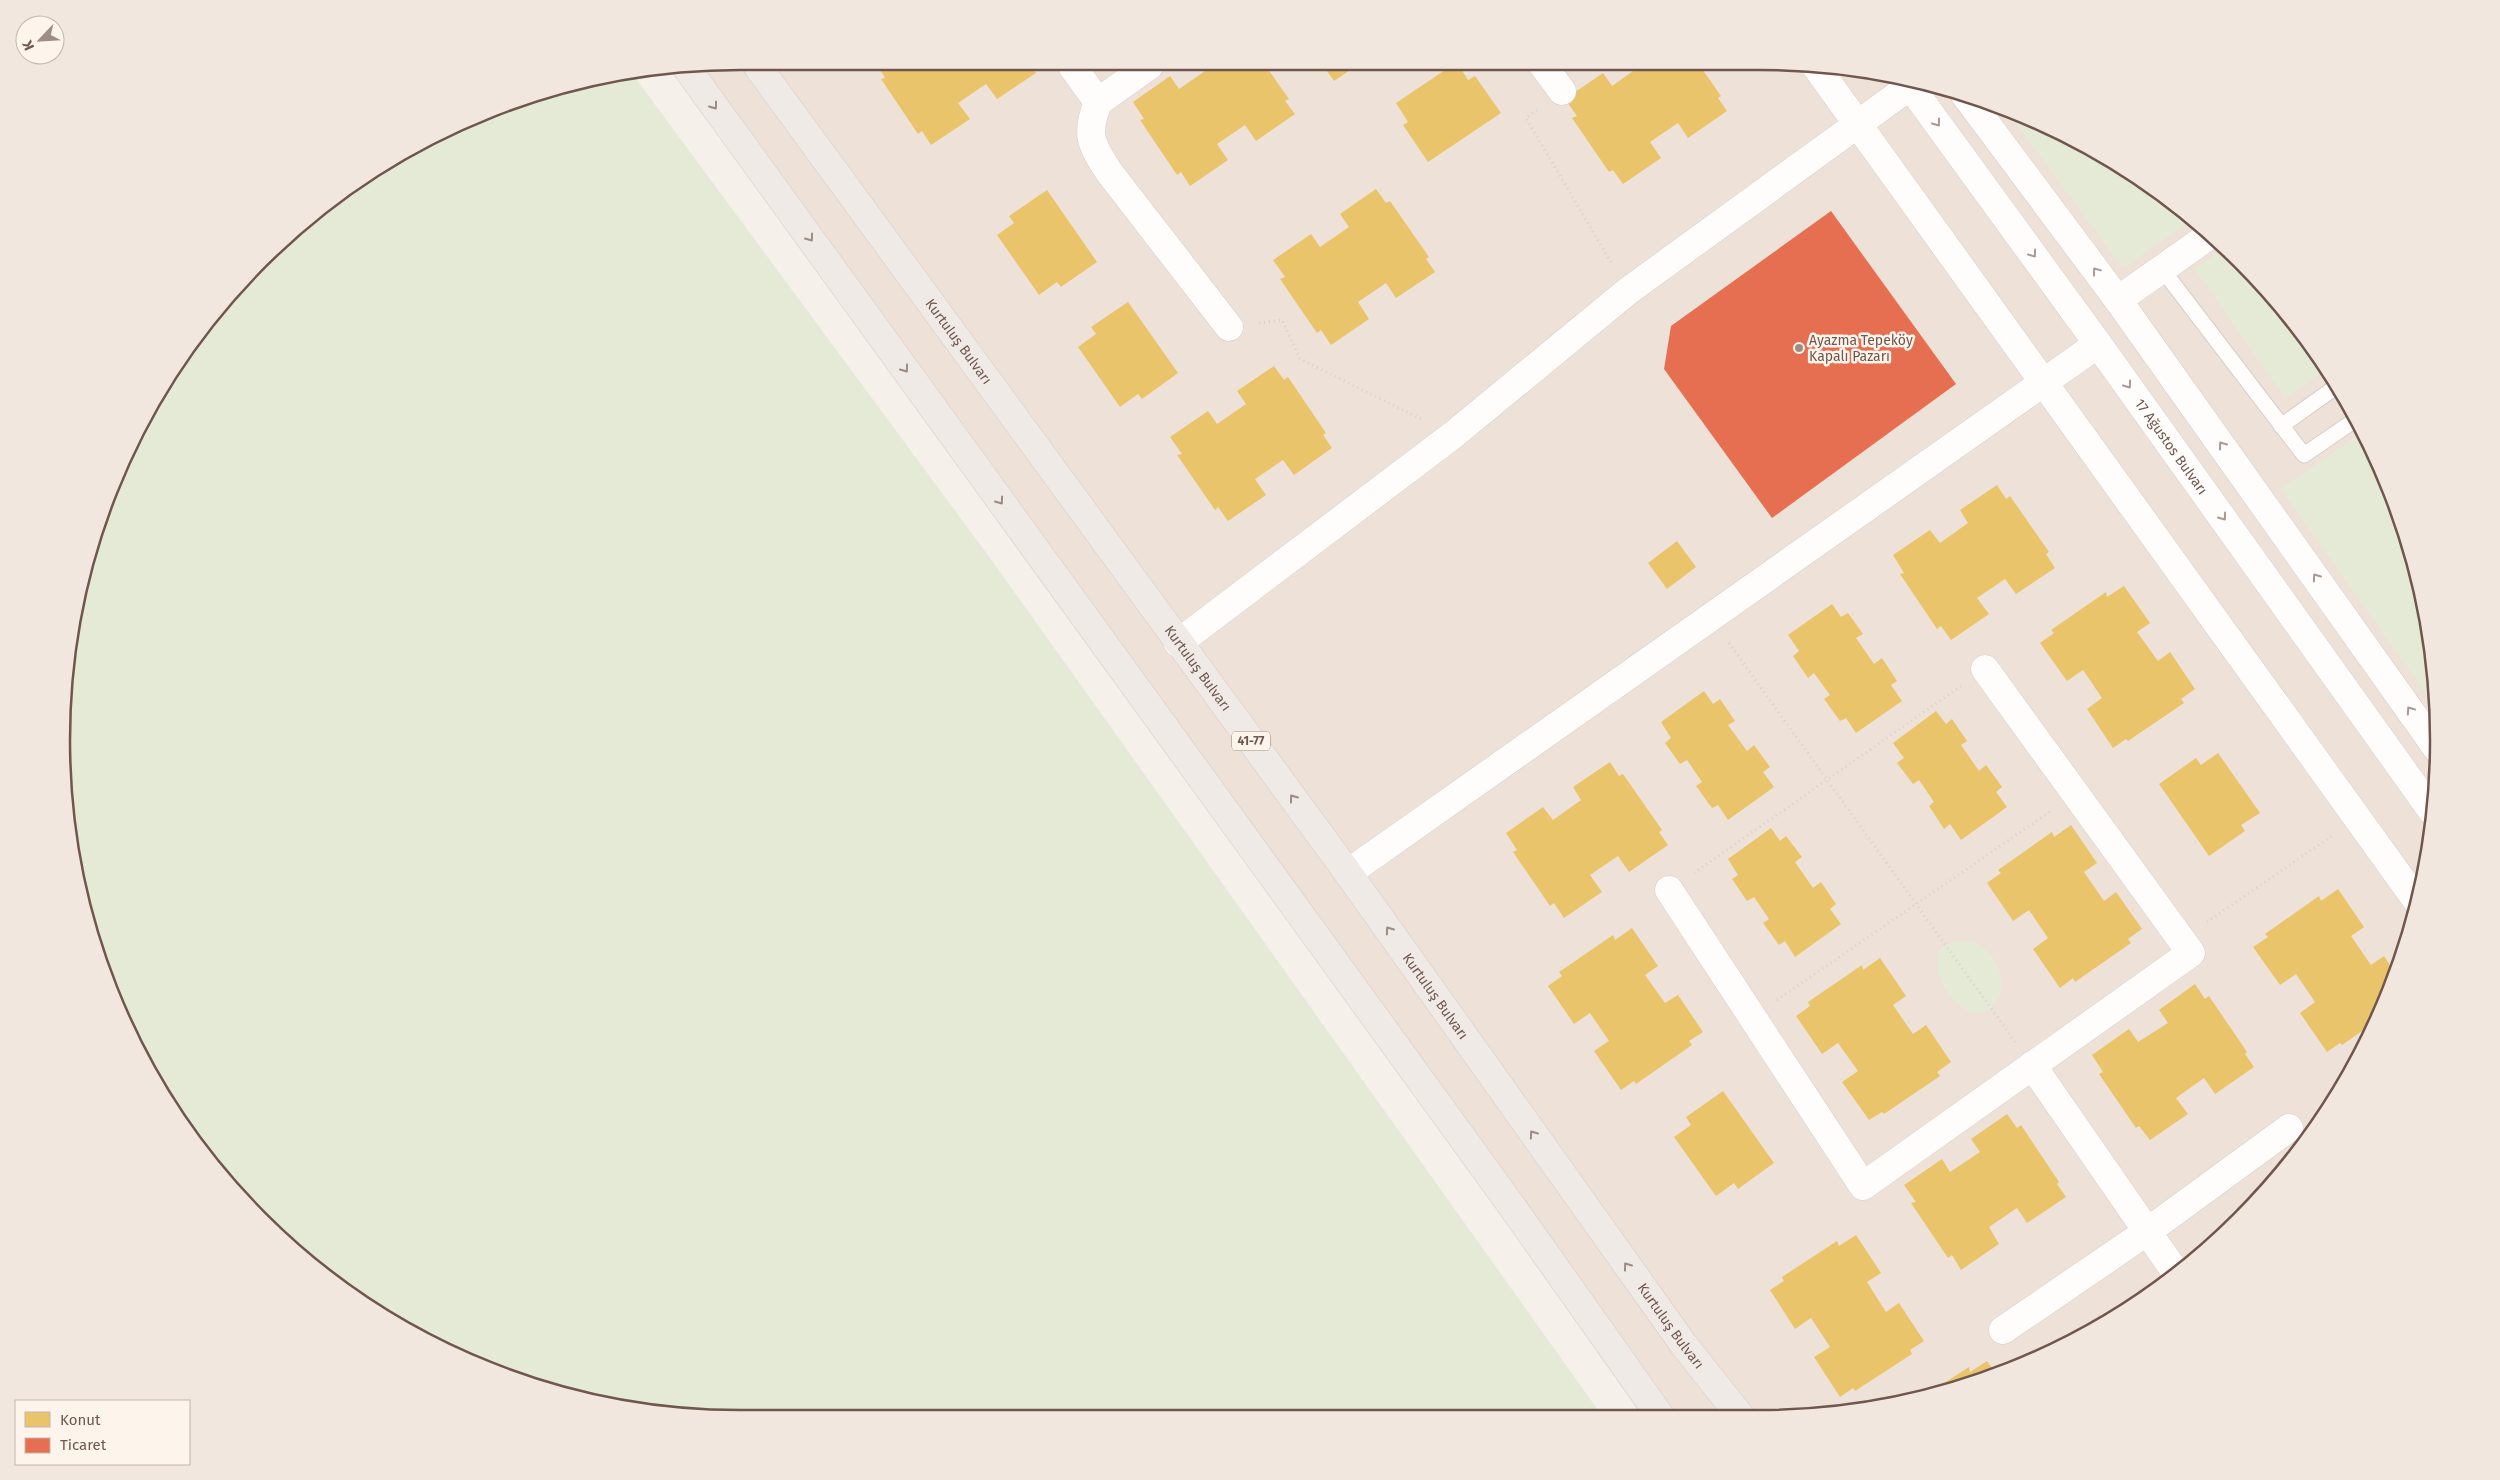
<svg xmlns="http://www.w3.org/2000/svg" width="2500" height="1480" font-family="'Fira Sans',sans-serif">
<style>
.residential{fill:#eee2d8}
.green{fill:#e5ead6}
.homes{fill:#e9c46a}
.shops{fill:#e76f51}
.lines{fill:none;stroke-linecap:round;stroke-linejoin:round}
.service-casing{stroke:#d5cdc8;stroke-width:17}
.minor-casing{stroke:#d5cdc8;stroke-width:29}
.secondary-casing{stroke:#d4ccc7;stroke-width:29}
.trunk-casing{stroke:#d4cbc7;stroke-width:29}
.path{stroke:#d9d0ce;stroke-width:3;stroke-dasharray:1 4;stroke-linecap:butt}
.service{stroke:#fefdfc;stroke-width:15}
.minor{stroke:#fefdfc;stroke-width:28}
.secondary{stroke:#fefdfc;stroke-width:28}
.trunk{stroke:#f0eae6;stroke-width:28}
.oneway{stroke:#9d8a83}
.oneway2{stroke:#a99993}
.poi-dot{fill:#9f8c84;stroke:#fdf4ec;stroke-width:2}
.labels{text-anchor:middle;stroke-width:5;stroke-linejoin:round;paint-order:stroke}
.shield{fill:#fdf4ec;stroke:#9a857d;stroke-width:1}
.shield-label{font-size:12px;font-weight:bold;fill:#70564d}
.poi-label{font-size:14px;fill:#70564d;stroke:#fdf4ec;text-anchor:start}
.street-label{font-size:14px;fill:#70564d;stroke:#fdf4ec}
.rim{fill:none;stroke:#70564d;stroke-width:2.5}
</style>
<rect width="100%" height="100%" fill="#f6f0ea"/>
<path class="residential" d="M1805,63L1978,97L2137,175L2240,260L2324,363L2387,480L2426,607L2439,740L2426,872L2387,999L2325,1117L2240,1220L2100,1328L1978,1383L1805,1417H1660L686,67Z"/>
<path class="green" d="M631,72L993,562L1603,1417H695L522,1383L363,1305L292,1250L202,1153L152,1079L97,958L63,784L67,652L84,564L131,440L176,363L260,260L327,201L440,131L522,97Z
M2009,113L2137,175L2191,220L2123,268Z
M2225,248L2240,260L2327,368L2285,398L2195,269Z
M2362,433L2387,480L2426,607L2435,706L2281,489Z
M1963,941C1968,942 1974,942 1978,945C1996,954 2008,982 1997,1001C1985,1023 1957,1010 1948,993C1939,978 1936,967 1939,950L1951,942Z"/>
<path class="homes" d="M1638,63H1698L1721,96L1718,98L1727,111L1688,138L1678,123L1650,142L1661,158L1623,184L1613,170L1609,172L1572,118L1577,116L1565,99L1603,73L1612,86L1640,66Z
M1359,64L1334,81L1324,67L1321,70L1317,65Z
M1454,64H1458L1468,80L1475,76L1501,113L1428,162L1403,125L1408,122L1396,103Z
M1205,65H1265L1289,99L1285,101L1295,114L1256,141L1245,125L1217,144L1228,160L1190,186L1181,172L1177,175L1140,120L1144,119L1133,102L1170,76L1179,89L1208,69Z
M878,66H1031L1036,73L997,99L986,84L958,103L970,119L931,145L922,131L918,134L881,79L885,78Z
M1376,189L1386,203L1390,201L1429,257L1426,259L1435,272L1396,298L1386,283L1358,302L1369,319L1331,345L1321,330L1317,333L1280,279L1285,277L1273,260L1311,234L1320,247L1349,227L1340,214Z
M1047,190L1097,262L1061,287L1057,282L1039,295L997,235L1014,223L1009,216Z
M1128,302L1178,373L1142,399L1138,394L1120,407L1078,347L1096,334L1091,327Z
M1274,366L1284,380L1288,377L1326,433L1323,435L1332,448L1294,475L1283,460L1255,479L1266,495L1228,521L1218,507L1215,510L1177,455L1182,454L1170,437L1208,411L1217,424L1246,404L1237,391Z
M1997,485L2006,499L2010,496L2049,552L2046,554L2055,568L2016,594L2005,579L1977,598L1989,614L1951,640L1941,626L1937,629L1900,574L1904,573L1893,555L1930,530L1940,543L1968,523L1960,510Z
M1677,541L1696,567L1667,589L1648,563Z
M2124,586L2150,623L2137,632L2158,661L2170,652L2195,689L2181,699L2184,703L2128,741L2126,739L2113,748L2087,709L2102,698L2083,670L2067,681L2040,643L2054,633L2051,630L2106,592L2107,597Z
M1832,604L1841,617L1848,613L1863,634L1856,638L1874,664L1882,658L1897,681L1891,685L1902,701L1856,733L1846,718L1840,721L1824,699L1830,695L1814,673L1808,678L1793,656L1799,651L1788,635Z
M1704,691L1713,704L1720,699L1735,721L1728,725L1747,751L1754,745L1770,767L1763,772L1774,787L1728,820L1718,805L1712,808L1696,786L1702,782L1687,760L1680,764L1665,743L1671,738L1661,722Z
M1936,711L1946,724L1952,719L1967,741L1961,745L1979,771L1986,765L2002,787L1996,792L2007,807L1961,840L1950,824L1944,829L1929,806L1934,802L1919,780L1913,784L1897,763L1904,758L1893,743Z
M2218,753L2260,813L2241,825L2245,831L2209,856L2159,784L2196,758L2201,765Z
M1610,762L1619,776L1623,774L1662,830L1659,832L1668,845L1629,872L1618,856L1590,875L1602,892L1564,918L1554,903L1550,906L1513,852L1517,850L1506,833L1543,807L1553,820L1581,800L1573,787Z
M2071,825L2097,863L2084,872L2104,901L2116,892L2142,929L2128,939L2131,943L2075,982L2073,978L2060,988L2033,949L2048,938L2029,910L2013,921L1987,883L2001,873L1998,870L2052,832L2054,837Z
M1771,828L1780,841L1786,836L1802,857L1795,862L1813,888L1821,882L1836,904L1830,909L1841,924L1795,957L1785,941L1779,945L1763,923L1769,919L1754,897L1747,901L1732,879L1738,875L1728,859Z
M2338,889L2364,927L2351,936L2371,965L2384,956L2395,973L2387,999L2375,1022L2342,1045L2340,1043L2327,1052L2300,1013L2315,1002L2296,974L2280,985L2253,947L2268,937L2265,934L2319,896L2321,901Z
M1632,928L1658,966L1645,975L1665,1003L1678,995L1703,1032L1689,1041L1692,1045L1636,1084L1634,1081L1621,1090L1594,1051L1609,1041L1590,1013L1574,1024L1548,986L1562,976L1559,972L1613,935L1615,940Z
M1880,958L1906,996L1893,1005L1913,1034L1926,1025L1951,1062L1937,1072L1940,1076L1884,1114L1882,1112L1869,1120L1842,1082L1858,1071L1838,1043L1822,1054L1796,1016L1810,1006L1808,1002L1862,965L1863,970Z
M2195,984L2205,999L2209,996L2247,1052L2245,1054L2254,1067L2215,1094L2204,1078L2176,1098L2188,1114L2150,1140L2139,1126L2136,1128L2099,1074L2103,1072L2092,1055L2129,1029L2138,1042L2168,1023L2159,1010Z
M1723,1091L1774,1163L1738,1189L1734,1183L1716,1196L1674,1137L1691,1125L1686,1117Z
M2007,1114L2017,1128L2021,1125L2059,1182L2057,1184L2066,1197L2027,1223L2017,1208L1989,1227L1999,1244L1961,1270L1952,1255L1948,1258L1911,1203L1916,1202L1904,1185L1942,1159L1950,1172L1980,1152L1971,1139Z
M1856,1235L1881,1273L1867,1282L1886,1312L1899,1303L1924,1341L1910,1350L1912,1354L1855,1391L1853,1388L1840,1397L1814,1357L1830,1347L1811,1318L1795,1329L1770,1290L1784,1281L1782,1277L1837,1241L1839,1246Z
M1987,1361L1996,1374L1978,1383L1930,1392L1969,1367L1970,1372Z"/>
<path class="shops" d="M1831,211L1956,384L1772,518L1664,369L1671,326Z"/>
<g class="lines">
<defs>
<path id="service" d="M2162,269L2304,455L2355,420
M2281,426L2337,386"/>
<path id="minor" d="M1542,64L1562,91
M1815,65L2417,901
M1072,66L1098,102L1150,65
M1098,102C1085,135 1091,144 1109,172L1229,327
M2118,300L2210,235
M1178,643L1453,435L1628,291L1913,84
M1348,873L2098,344
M1669,890L1863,1186L2191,953L1985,669
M2032,1065L2174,1270
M2003,1330L2148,1231L2289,1128"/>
<g id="secondary">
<path id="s1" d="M1908,83L2098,344L2432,811"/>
<path d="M1965,95L2118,300L2438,750"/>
</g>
<g id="trunk">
<path d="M686,67L1511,1205L1661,1417"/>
<path id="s2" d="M758,67L1348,873L1684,1345L1741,1417"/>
</g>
</defs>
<use href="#service" class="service-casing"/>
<use href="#minor" class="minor-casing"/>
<use href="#secondary" class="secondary-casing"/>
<use href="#trunk" class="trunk-casing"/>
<path class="path" d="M1537,110L1526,118L1612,264
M1259,323L1282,320L1300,359L1421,419
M1729,643L2015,1042
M1694,873L1961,686
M2207,922L2333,835
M1777,1000L2051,811"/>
<use href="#service" class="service"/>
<use href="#minor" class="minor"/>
<use href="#secondary" class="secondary"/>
<use href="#trunk" class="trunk"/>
</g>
<defs><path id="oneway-chevron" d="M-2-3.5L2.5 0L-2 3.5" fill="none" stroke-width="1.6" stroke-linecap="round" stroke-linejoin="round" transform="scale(1.25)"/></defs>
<g class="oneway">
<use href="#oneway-chevron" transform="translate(714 106) rotate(54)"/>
<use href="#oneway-chevron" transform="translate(810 238) rotate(54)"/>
<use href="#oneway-chevron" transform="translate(905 369) rotate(54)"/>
<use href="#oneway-chevron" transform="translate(1000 501) rotate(54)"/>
<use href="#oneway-chevron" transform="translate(1293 798) rotate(-126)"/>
<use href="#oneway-chevron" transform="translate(1389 930) rotate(-125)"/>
<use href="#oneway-chevron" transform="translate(1533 1134) rotate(-125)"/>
<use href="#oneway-chevron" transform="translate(1627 1266) rotate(-126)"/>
</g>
<g class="oneway2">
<use href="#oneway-chevron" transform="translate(1937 123) rotate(54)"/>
<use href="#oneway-chevron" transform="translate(2033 254) rotate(54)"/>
<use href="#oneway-chevron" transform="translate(2096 271) rotate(-127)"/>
<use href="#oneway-chevron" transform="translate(2128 385) rotate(54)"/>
<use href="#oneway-chevron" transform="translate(2222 445) rotate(-126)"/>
<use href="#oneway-chevron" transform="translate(2223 517) rotate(54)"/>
<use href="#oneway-chevron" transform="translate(2316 577) rotate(-125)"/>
<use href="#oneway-chevron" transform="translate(2410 710) rotate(-125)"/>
</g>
<circle class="poi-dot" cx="1799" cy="348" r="5"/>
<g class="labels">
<rect class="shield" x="1232" y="731.5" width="38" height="19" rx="4"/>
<g class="shield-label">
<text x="1251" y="745">41-77</text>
</g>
<g class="poi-label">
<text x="1809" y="345">Ayazma Tepeköy<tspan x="1809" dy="16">Kapalı Pazarı</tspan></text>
</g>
<g class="street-label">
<text dy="5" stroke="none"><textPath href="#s2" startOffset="340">Kurtuluş Bulvarı</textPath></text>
<text dy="5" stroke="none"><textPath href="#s1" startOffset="449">17 Ağustos Bulvarı</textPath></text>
<text dy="5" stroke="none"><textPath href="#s2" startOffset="745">Kurtuluş Bulvarı</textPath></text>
<text dy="5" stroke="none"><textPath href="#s2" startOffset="1150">Kurtuluş Bulvarı</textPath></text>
<text dy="5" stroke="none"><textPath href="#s2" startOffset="1555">Kurtuluş Bulvarı</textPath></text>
</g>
</g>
<path d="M0 0H2500V1480H0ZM740 70H1760A670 670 0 0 1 2430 740V740A670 670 0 0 1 1760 1410H740A670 670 0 0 1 70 740V740A670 670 0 0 1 740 70Z" fill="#f2e7df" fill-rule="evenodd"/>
<path class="rim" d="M740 70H1760A670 670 0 0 1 2430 740V740A670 670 0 0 1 1760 1410H740A670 670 0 0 1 70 740V740A670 670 0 0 1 740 70Z"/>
<rect x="15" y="1400" width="175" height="65" fill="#fdf4ec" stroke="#c5b5ac"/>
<rect x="25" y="1412" width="25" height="15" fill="#e9c46a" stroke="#c5b5ac"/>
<text x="60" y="1425" font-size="15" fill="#70564d">Konut</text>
<rect x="25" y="1438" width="25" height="15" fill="#e76f51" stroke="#c5b5ac"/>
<text x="60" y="1450" font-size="15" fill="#70564d">Ticaret</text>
<g transform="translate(40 40) rotate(245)"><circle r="24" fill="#fdf4ec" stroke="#c5b5ac"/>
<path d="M0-4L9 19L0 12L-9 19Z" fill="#9f8c84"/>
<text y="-8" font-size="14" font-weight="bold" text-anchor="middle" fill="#70564d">K</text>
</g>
</svg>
